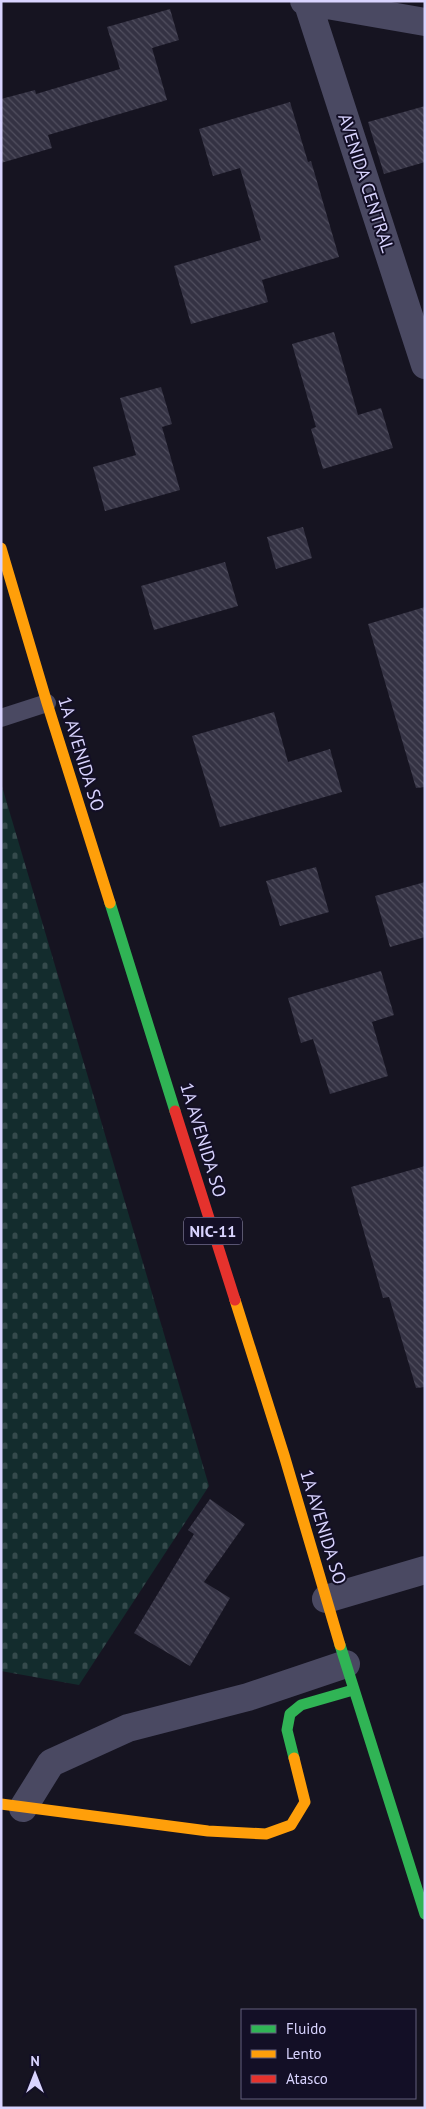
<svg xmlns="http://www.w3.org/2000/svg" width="426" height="2109" font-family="'PT Sans',sans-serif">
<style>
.cemetery{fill:url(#cemetery-stones)}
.building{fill:url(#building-back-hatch)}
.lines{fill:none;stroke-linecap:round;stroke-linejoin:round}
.lane{stroke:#4a4962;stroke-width:18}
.street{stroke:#4a4962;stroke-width:28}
.fast{stroke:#30b455;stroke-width:11}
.slow{stroke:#ff9f0a;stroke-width:11}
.jam{stroke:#e5322d;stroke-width:11}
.labels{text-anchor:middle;stroke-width:4;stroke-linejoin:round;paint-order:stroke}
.shield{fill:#130f26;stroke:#9e99be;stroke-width:1}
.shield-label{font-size:16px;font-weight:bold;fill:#d9d4ff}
.street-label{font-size:18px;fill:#d9d4ff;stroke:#130f26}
</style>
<defs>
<pattern id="cemetery-stones" width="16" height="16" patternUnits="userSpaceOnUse" patternTransform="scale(1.25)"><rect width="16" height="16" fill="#132c2d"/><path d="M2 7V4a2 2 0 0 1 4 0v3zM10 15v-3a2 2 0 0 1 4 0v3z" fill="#354a4c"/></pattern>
<pattern id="building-back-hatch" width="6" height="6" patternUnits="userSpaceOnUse" patternTransform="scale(1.25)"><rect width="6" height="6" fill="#343243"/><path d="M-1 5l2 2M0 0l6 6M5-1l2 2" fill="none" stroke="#514f5f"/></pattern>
</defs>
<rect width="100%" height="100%" fill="#161421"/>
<path class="cemetery" d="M1,783L209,1486L79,1685L1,1671Z"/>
<path class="building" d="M170,9L179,40L152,48L167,100L48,135L52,148L1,163V99L35,90L36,94L120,69L107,27Z
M290,102L308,162L311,161L339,257L262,280L268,302L191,324L174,266L261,240L240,168L213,176L199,129Z
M425,106V162L384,174L368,122Z
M334,332L358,415L381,408L393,448L323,469L311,429L316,427L292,344Z
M161,387L172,424L162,427L180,490L105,511L93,467L136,455L120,398Z
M303,527L312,558L276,569L267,537Z
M225,562L238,606L154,630L141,586Z
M425,607V787L416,788L368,624Z
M274,712L288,762L330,749L342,792L220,827L192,736Z
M316,867L329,912L280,926L266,881Z
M425,882V937L390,947L375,896Z
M381,971L394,1015L372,1022L388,1076L330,1094L313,1039L301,1043L288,998Z
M425,1166V1387L416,1388L389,1297L383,1298L351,1187Z
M210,1499L245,1524L204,1582L230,1598L190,1666L134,1633L194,1534L188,1530Z"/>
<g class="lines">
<path class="lane" d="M1,718L47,703"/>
<path class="street" d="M304,1L425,22
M307,1L425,365
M326,1599L425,1570
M23,1808L51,1763L128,1728L248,1697L346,1664"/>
<path class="fast" d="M110,903L175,1111
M340,1645L425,1914
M294,1758L287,1730L290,1714L301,1705L353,1690"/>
<path class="slow" d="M1,548L47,703L110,903
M235,1300L284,1455L340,1645
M1,1804L208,1831L266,1834L291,1825L305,1802L294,1758"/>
<path class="jam" d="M175,1111L235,1300"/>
</g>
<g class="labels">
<rect class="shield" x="184" y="1217.5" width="58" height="27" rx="4"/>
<g class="shield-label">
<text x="213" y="1237">NIC-11</text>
</g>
<g class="street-label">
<text transform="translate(366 183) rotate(72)" y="6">AVENIDA CENTRAL</text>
<text transform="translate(81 754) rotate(73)" y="6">1A AVENIDA SO</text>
<text transform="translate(203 1140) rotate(73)" y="6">1A AVENIDA SO</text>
<text transform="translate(323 1527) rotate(73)" y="6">1A AVENIDA SO</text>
</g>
</g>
<rect width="426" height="2109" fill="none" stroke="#d9d4ff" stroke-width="5"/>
<rect x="241" y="2009" width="175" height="90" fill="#130f26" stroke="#625e7d"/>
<rect x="251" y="2025" width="25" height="8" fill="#30b455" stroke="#625e7d"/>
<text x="286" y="2034" font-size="15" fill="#d9d4ff">Fluido</text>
<rect x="251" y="2050" width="25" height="8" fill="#ff9f0a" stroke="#625e7d"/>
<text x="286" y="2059" font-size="15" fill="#d9d4ff">Lento</text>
<rect x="251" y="2075" width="25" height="8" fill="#e5322d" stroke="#625e7d"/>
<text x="286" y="2084" font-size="15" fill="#d9d4ff">Atasco</text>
<g transform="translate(35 2074)" stroke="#130f26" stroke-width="4" paint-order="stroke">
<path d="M0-4L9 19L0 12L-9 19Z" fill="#d9d4ff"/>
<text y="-8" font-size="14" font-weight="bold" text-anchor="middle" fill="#d9d4ff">N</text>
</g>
</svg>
